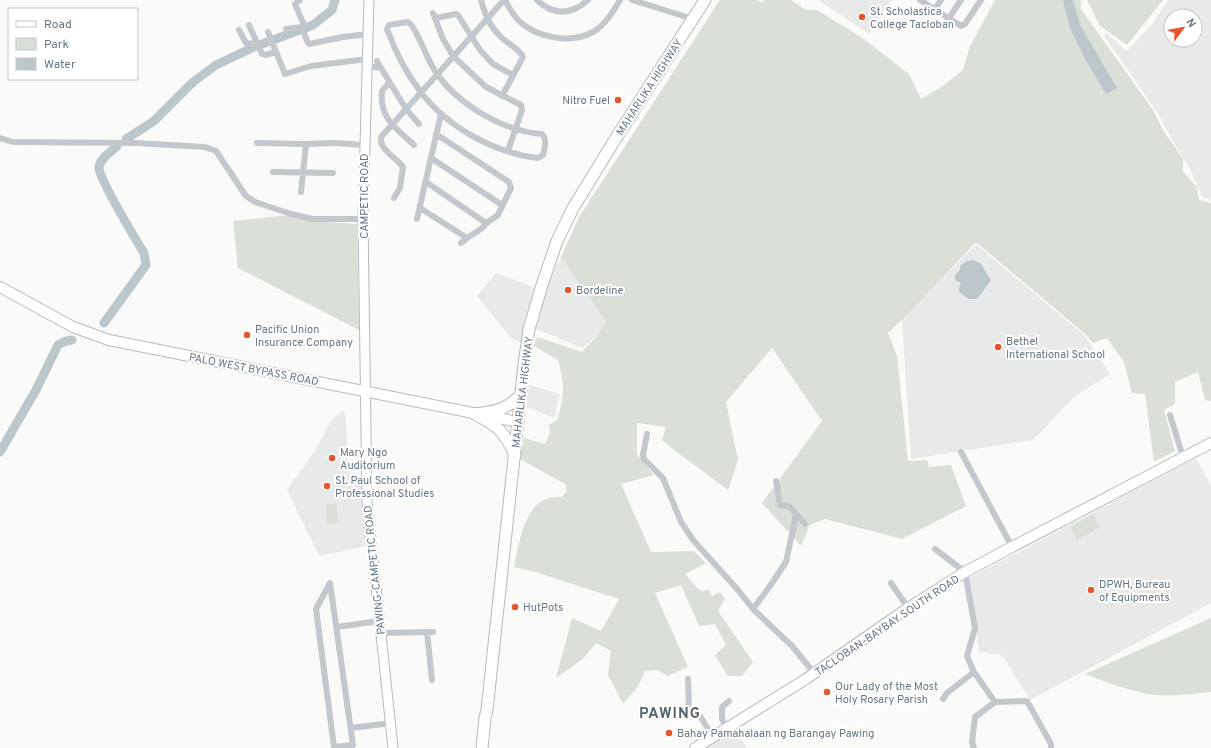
<svg xmlns="http://www.w3.org/2000/svg" width="1211" height="748" font-family="Overpass,sans-serif">
<style>
.built{fill:#e8e9e9;fill-rule:evenodd}
.green{fill:#dadfd7}
.water{fill:#bbc7cb}
.lines{fill:none;stroke-linecap:round;stroke-linejoin:round}
.river{stroke:#bbc7cb;stroke-width:9}
.secondary-casing{stroke:#b3babf;stroke-width:11}
.primary-casing{stroke:#b5babe;stroke-width:12}
.highway-casing{stroke:#b4b9bd;stroke-width:13}
.street{stroke:#c3c8cc;stroke-width:6}
.secondary{stroke:#fff;stroke-width:9}
.primary{stroke:#fff;stroke-width:10}
.highway{stroke:#fff;stroke-width:11}
.poi-dot{fill:#e4572e;stroke:#fff;stroke-width:1.5}
.labels{text-anchor:middle;stroke-width:4;stroke-linejoin:round;paint-order:stroke}
.poi-label{font-size:11px;fill:#657683;stroke:#fff;text-anchor:start}
.street-label{font-size:11px;fill:#657683;stroke:#fff}
.district-label{font-size:15px;font-weight:bold;letter-spacing:1px;fill:#57646e;stroke:#fff}
</style>
<rect width="100%" height="100%" fill="#fafaf8"/>
<path class="built" d="M818,0H892L869,34Z
M1168,0H1211V200L1202,197L1189,167L1172,140L1157,112L1104,36L1106,33L1127,51L1153,23ZM1171,16H1195V40H1171Z
M976,244L1084,335L1110,374L1074,397L1033,440L911,459L902,320Z
M561,257L606,322L597,336L582,348L534,328L529,346L511,338L477,296L496,273L543,291Z
M527,384L560,394L554,418L525,406Z
M342,411L345,412L350,481H363L367,546L319,556L287,490L313,454L331,421Z
M1196,458L1211,486V603L1030,700L1003,656L979,651L969,578Z
M736,729L747,748H704Z"/>
<path class="green" d="M720,0H757L762,3L764,0H791L806,10H817L864,39L909,74L921,99L943,86L963,70L970,46L995,0H1081V9L1153,110L1163,130L1183,159V172L1197,187L1199,200L1211,203V401L1205,400L1198,372L1175,382V404L1164,410L1175,451L1154,462L1145,394L1132,393L1124,362L1107,338L1093,343L1085,334L976,242L910,312L888,333L897,356L908,461L927,460L929,467L951,465L966,506L902,539L825,519L810,525L801,546L762,503L822,421L772,348L726,402L738,460L728,490L670,447L662,440L666,427L637,423V454L654,475L621,484L651,552L694,551L706,563L685,574L696,587L702,592L708,589L712,596L719,592L725,598L718,611L753,662L742,676H728L715,655L726,645L715,624L699,626L681,585L655,593L688,667L668,676L657,670L645,671L638,686L623,704L608,675L611,651L596,643L583,659L556,678L572,618L601,631L619,599L535,572L514,567C518,548 524,505 547,499C552,497 557,497 562,497L567,491L565,484L520,459L524,438L545,444L550,432L549,425L558,419C564,394 565,385 558,360L534,346L537,337L582,352L597,336L606,322L561,257L579,217Z
M1087,0H1163L1127,45L1100,26Z
M291,215L314,221L357,224L359,330L238,268L233,221Z
M326,504H337L338,523L327,524Z
M1093,514L1100,527L1077,540L1070,527Z
M1211,618V692C1193,694 1166,697 1148,694C1127,690 1106,682 1085,674Z"/>
<path class="water" d="M1063,0H1073L1080,25L1117,88L1106,94L1085,59L1070,28Z
M974,260L981,264L991,280L981,294L976,299H969L959,292V287L961,283L955,280V275L959,271L961,265L967,261Z"/>
<g class="lines">
<path class="river" d="M126,139L154,121L193,82L216,65L254,47L313,25L332,10L335,0
M104,323L146,265L144,253C135,238 100,181 99,168C99,159 111,152 117,146
M0,452L36,390L58,345L66,341L72,340"/>
<defs>
<path id="secondary" d="M369,0L363,219L367,501L393,748"/>
<path id="primary" d="M0,287L73,327L109,340L518,422
M695,748L806,679L908,608L965,572L1012,547L1211,443"/>
<path id="highway" d="M475,414C498,426 504,431 515,455
M475,414C496,411 504,411 521,395
M482,748L485,718L487,710L524,365L529,329L543,282L557,241L573,208L616,138L705,0"/>
</defs>
<use href="#secondary" class="secondary-casing"/>
<use href="#primary" class="primary-casing"/>
<use href="#highway" class="highway-casing"/>
<path class="street" d="M300,0L295,4L304,25L302,27
M481,0C485,15 490,27 502,38C508,44 521,50 523,57L502,96
M505,0C509,8 514,16 520,22C538,38 571,44 593,32C605,25 613,12 620,0
M537,0C554,16 571,15 588,0
M632,0L693,19
M920,0L961,26L965,24L981,0
M935,9L941,0
M433,13L443,39L453,56L486,87L521,105L522,110L508,151
M435,18L456,14L458,15L480,50L493,64L513,75
M949,18L961,0
M408,22C414,24 427,57 431,64C451,101 501,131 542,134C547,138 545,149 543,155L538,158C494,153 447,127 420,91C406,73 395,51 387,29L389,25Z
M249,25L262,54L265,55L276,52
M286,29L302,27L307,41L309,44L343,37L368,34
M239,30L246,43L257,44
M268,32L285,74L311,66L367,59
M377,61L381,68
M367,66L381,68L406,109L419,124
M389,83L382,91C379,118 396,128 414,145
M436,134L509,182L511,188L498,215L488,222L481,229L467,238L461,243
M0,138L13,142L136,143L205,147L216,151L246,196L255,202L291,214L313,219H363
M257,143L306,144L335,143L364,145
M431,158L502,205
M273,172L333,173
M426,182L486,223
M301,192L306,144
M394,198L400,188L403,167C396,157 379,150 381,137L504,0
M420,208L467,238
M417,219L441,114
M1170,415L1183,457
M647,434L643,455L644,459L663,478L681,522L693,540L738,590L753,609L792,646L814,673
M961,452L1012,547
M776,481L780,505L789,506L805,524
M935,549L965,572L975,628L967,656L974,672L995,702L1027,701L1051,744V748
M330,583L353,745L334,747L316,609Z
M891,583L908,608
M753,609L770,586L786,562L796,515
M337,627L379,621
M427,632L432,680
M381,633L433,632
M688,679L689,710L691,713L700,716L713,737
M943,699L947,693L974,672
M351,728L391,723
M727,728L722,719V707L729,701
M974,748L972,742L975,717L995,702"/>
<use href="#secondary" class="secondary"/>
<use href="#primary" class="primary"/>
<use href="#highway" class="highway"/>
</g>
<g class="poi-dot">
<circle cx="862" cy="17" r="4"/>
<circle cx="618" cy="100" r="4"/>
<circle cx="568" cy="290" r="4"/>
<circle cx="247" cy="335" r="4"/>
<circle cx="998" cy="347" r="4"/>
<circle cx="332" cy="458" r="4"/>
<circle cx="327" cy="486" r="4"/>
<circle cx="1091" cy="590" r="4"/>
<circle cx="515" cy="607" r="4"/>
<circle cx="827" cy="692" r="4"/>
<circle cx="669" cy="733" r="4"/>
</g>
<g class="labels">
<g class="poi-label">
<text x="870" y="15">St. Scholastica<tspan x="870" dy="13">College Tacloban</tspan></text>
<text x="610" y="104" text-anchor="end">Nitro Fuel</text>
<text x="576" y="294">Bordeline</text>
<text x="255" y="333">Pacific Union<tspan x="255" dy="13">Insurance Company</tspan></text>
<text x="1006" y="345">Bethel<tspan x="1006" dy="13">International School</tspan></text>
<text x="340" y="456">Mary Ngo<tspan x="340" dy="13">Auditorium</tspan></text>
<text x="335" y="484">St. Paul School of<tspan x="335" dy="13">Professional Studies</tspan></text>
<text x="1099" y="588">DPWH, Bureau<tspan x="1099" dy="13">of Equipments</tspan></text>
<text x="523" y="611">HutPots</text>
<text x="835" y="690">Our Lady of the Most<tspan x="835" dy="13">Holy Rosary Parish</tspan></text>
<text x="677" y="737">Bahay Pamahalaan ng Barangay Pawing</text>
</g>
<g class="street-label">
<text transform="translate(649 87) rotate(-57)" y="4">MAHARLIKA HIGHWAY</text>
<text transform="translate(364 196) rotate(-90)" y="4">CAMPETIC ROAD</text>
<text transform="translate(254 369) rotate(11)" y="4">PALO WEST BYPASS ROAD</text>
<text transform="translate(522 392) rotate(-83)" y="4">MAHARLIKA HIGHWAY</text>
<text transform="translate(374 570) rotate(-96)" y="4">PAWING-CAMPETIC ROAD</text>
<text transform="translate(887 625) rotate(-34)" y="4">TACLOBAN-BAYBAY SOUTH ROAD</text>
</g>
<g class="district-label">
<text x="670" y="718">PAWING</text>
</g>
</g>
<rect x="8" y="8" width="130" height="72" fill="#ffffff" stroke="#c1c8cd"/>
<rect x="16" y="21" width="20" height="6" fill="#ffffff" stroke="#c1c8cd"/>
<text x="44" y="28" font-size="12" fill="#657683">Road</text>
<rect x="16" y="38" width="20" height="12" fill="#dadfd7" stroke="#c1c8cd"/>
<text x="44" y="48" font-size="12" fill="#657683">Park</text>
<rect x="16" y="58" width="20" height="12" fill="#bbc7cb" stroke="#c1c8cd"/>
<text x="44" y="68" font-size="12" fill="#657683">Water</text>
<g transform="translate(1183 28) rotate(58)"><circle r="19" fill="#ffffff" stroke="#c1c8cd"/>
<path d="M0-3L7 15L0 10L-7 15Z" fill="#e4572e"/>
<text y="-6" font-size="11" font-weight="bold" text-anchor="middle" fill="#657683">N</text>
</g>
</svg>
